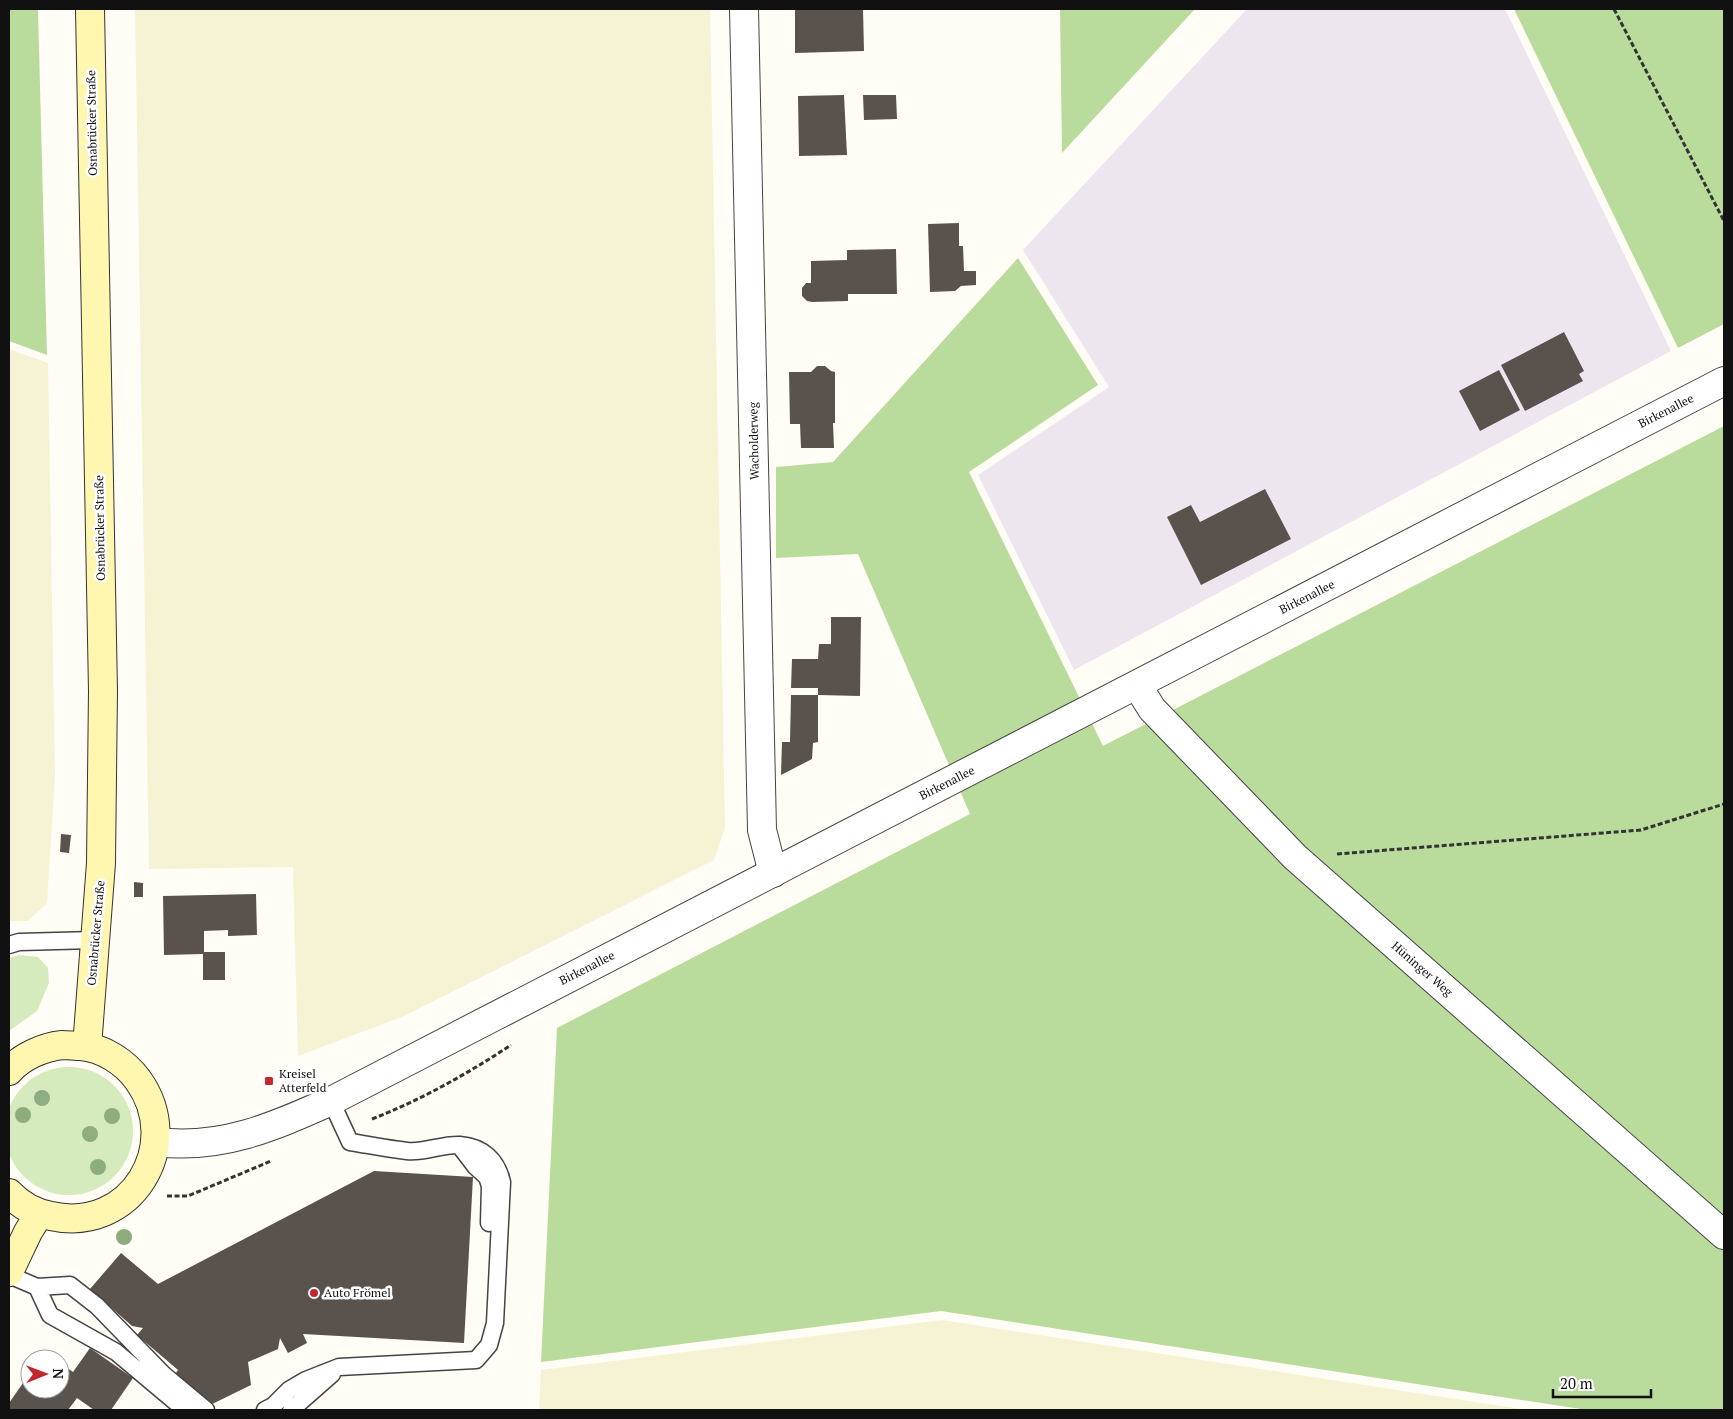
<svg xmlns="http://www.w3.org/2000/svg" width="1733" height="1419" font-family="'PT Serif',serif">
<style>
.industrial{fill:#eee6ef}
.farmland{fill:#f6f3d4}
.green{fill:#d5ebbd}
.forest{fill:#b9dc9c}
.building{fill:#5a524d}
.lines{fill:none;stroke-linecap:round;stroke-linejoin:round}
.service-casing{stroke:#444;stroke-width:19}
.minor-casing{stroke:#444;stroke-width:30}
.tertiary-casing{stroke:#444;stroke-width:30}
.secondary-casing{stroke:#333;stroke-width:30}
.path{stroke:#333;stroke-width:3;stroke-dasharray:5 2.5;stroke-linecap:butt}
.service{stroke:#fff;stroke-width:16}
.minor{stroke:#fff;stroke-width:28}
.tertiary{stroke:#fff;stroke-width:28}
.secondary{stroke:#fff6b0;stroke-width:28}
.tree{fill:#8dad7f}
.poi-dot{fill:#c4262e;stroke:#fff;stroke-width:2}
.labels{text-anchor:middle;stroke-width:5;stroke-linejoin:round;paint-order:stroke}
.street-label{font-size:12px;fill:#111;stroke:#fff}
.poi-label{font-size:12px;fill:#111;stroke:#fff;text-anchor:start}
</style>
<rect width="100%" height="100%" fill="#fffdf5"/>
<path class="industrial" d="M1247,9H1505L1671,351L1074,670L978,475L1109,387L1023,250Z"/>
<path class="farmland" d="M135,9H710L725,828L714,860L402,1017L298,1056L293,867L149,869Z
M9,349L48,363L55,775L47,903L28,921H9Z
M942,1320L1527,1410H539L541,1370Z"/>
<path class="green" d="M19,955L38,957L48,968L49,983L37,1011L9,1031V958Z
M5 1131a64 64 0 1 1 128 0a64 64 0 1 1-128 0Z"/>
<path class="forest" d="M9,9H38L47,355L9,341Z
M1060,9H1195L1062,153Z
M1514,9H1724V324L1678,348Z
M1018,258L1098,385L969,472L1103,746L1724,426V1410H1587L941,1311L541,1362L557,1028L970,814L858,554L776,558V467L833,462Z"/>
<path class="building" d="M795,9H863L864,51L795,53Z
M844,95L847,155L799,156L798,96Z
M863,95H896L897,119L864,120Z
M959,223V246H963L964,271H976V285L961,286L955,291L930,292L928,224Z
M896,249L897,294H848V301L812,302L807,301L802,296V288L806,283H811V261L847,260V250Z
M1564,332L1584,371L1579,374L1583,381L1525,411L1501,365Z
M817,366H825L831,371L835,372V423H833L834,448H801L800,424H790L789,372H811Z
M1499,370L1520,410L1480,431L1459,391Z
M1265,489L1291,539L1201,585L1167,517L1191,505L1200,522Z
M831,617H861L860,696L818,695V742L813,743L812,759L781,775L782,742H790L791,695H818V688H791L792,659H818L819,644H831Z
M61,834L71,835L69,853L60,852Z
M134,882L143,883V897H134Z
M256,894L257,935L228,936V930L204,931V952H225V980H203V954L164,955L163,896Z
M374,1171L473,1177L464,1343L303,1334L307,1343L288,1353L280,1338L278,1349L248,1362L251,1385L204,1408L171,1380L178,1370L137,1335L143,1328L132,1326L90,1289L121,1253L158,1284Z
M90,1348L133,1378L111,1410H94L77,1398L68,1410H9V1403L30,1373V1389H60V1363L73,1372Z
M44,1352L54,1359H40Z"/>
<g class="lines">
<defs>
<path id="service" d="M9,945L19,942L94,940
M459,1145L475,1166L487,1177L490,1186L489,1223
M9,1275L37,1287L70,1285L97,1306L164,1375L206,1410
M37,1287L50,1315L116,1352L185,1410
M265,1410L273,1406L289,1390L306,1380L339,1367L476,1360L489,1345L495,1323L502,1182C497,1160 483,1147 460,1145C442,1144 424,1153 407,1151C388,1149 369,1145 350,1142L331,1101
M291,1410L332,1374"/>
<path id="minor" d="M744,9L762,830L773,873
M1137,685L1152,709L1295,857L1724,1235"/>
<path id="tertiary" d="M156,1142C221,1150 273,1127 331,1101L1724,381"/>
<path id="secondary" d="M87,1047L101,863L103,691L90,9
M9,1071C21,1057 43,1047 62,1045C68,1045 75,1046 81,1046C103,1048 125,1062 138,1080C185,1145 131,1234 51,1216C35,1213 20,1205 9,1193
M9,1272L28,1232L39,1214"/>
</defs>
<use href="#service" class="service-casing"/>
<use href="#minor" class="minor-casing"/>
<use href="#tertiary" class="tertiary-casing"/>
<use href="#secondary" class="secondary-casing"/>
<path class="path" d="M1614,9L1724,221
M1337,854L1641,830L1724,804
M372,1119C421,1100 467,1074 511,1045
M167,1196H188L271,1161"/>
<use href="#service" class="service"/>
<use href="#minor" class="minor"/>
<use href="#tertiary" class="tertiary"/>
<use href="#secondary" class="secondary"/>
</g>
<g class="tree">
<circle cx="42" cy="1098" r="8"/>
<circle cx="23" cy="1115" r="8"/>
<circle cx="112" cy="1116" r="8"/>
<circle cx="90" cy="1134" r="8"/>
<circle cx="98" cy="1167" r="8"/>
<circle cx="124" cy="1237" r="8"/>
</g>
<g class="poi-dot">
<rect x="264" y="1076" width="10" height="10" rx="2.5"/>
<circle cx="314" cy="1293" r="5"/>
</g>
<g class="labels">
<g class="street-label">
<text transform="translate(92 123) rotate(-91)" y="4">Osnabrücker Straße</text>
<text transform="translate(1666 411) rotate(-27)" y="4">Birkenallee</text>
<text transform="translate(754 441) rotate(-91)" y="4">Wacholderweg</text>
<text transform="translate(100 528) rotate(-91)" y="4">Osnabrücker Straße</text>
<text transform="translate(1307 597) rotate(-27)" y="4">Birkenallee</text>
<text transform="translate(947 783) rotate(-27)" y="4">Birkenallee</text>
<text transform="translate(96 933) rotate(-85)" y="4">Osnabrücker Straße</text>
<text transform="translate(587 968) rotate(-27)" y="4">Birkenallee</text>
<text transform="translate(1422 969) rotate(41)" y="4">Hüninger Weg</text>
</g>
<g class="poi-label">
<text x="279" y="1078">Kreisel<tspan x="279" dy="14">Atterfeld</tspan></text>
<text x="324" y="1297">Auto Frömel</text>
</g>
</g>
<rect width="1733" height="1419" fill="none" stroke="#111111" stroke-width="20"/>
<g transform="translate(45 1374) rotate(89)"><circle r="24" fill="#ffffff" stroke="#a0a0a0"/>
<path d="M0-4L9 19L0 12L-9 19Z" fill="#c4262e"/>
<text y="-8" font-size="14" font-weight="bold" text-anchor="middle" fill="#111111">N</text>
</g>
<path d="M1553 1389v8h98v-8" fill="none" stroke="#111111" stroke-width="2.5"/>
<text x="1560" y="1389" font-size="15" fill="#111111" stroke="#ffffff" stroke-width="4" paint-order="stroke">20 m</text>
</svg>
